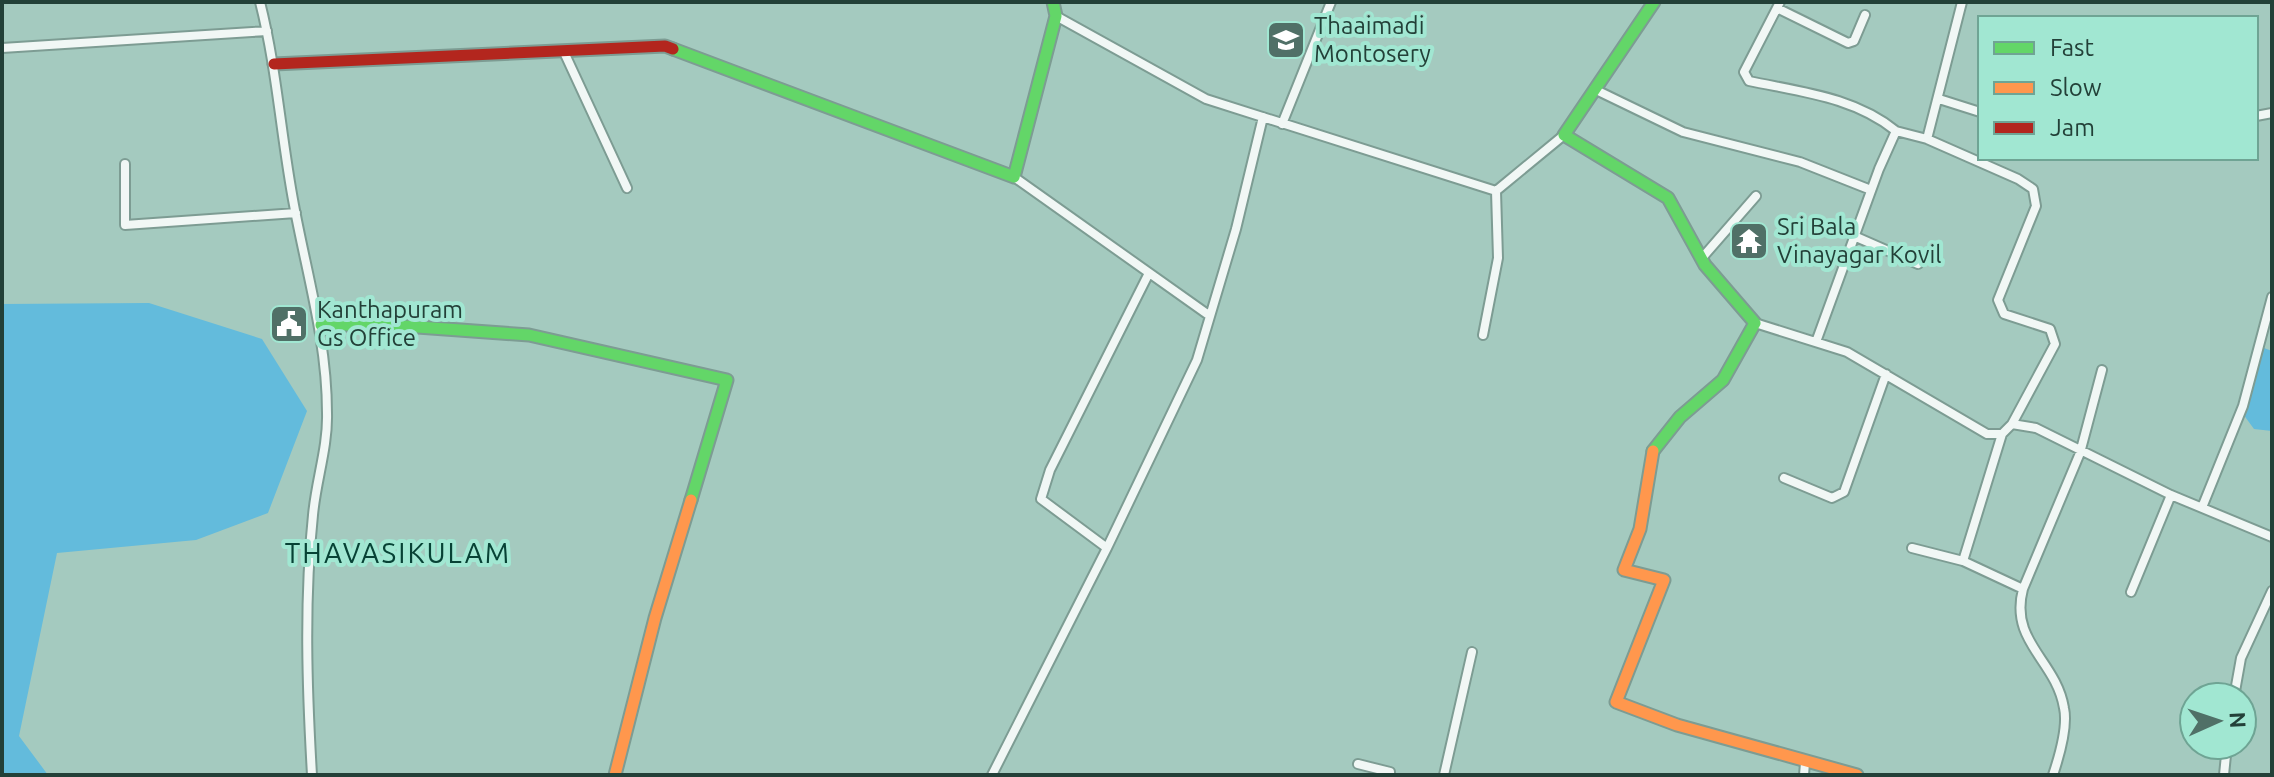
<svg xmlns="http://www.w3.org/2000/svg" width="2274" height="777" font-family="Ubuntu,sans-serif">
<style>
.water{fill:#63bbdc}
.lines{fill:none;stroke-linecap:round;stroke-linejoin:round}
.street-casing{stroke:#7d9c93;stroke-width:12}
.fast-casing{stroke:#7d9c93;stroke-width:15}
.slow-casing{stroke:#7d9c93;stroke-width:15}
.jam-casing{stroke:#7d9c93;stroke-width:15}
.street{stroke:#f1f7f5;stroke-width:8}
.fast{stroke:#63d668;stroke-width:11}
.slow{stroke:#ff974d;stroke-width:11}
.jam{stroke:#b3261e;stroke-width:11}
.labels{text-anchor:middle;stroke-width:8;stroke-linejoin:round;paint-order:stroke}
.poi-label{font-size:24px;fill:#234038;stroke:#a1e7d2;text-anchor:start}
.quarter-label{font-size:28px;letter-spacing:2px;fill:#074235;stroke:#a1e7d2}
</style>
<rect width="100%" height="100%" fill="#a4cabf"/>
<path class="water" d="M149,303L262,339L307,411L268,513L196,540L57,553L19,736L48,775H2V304Z
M2264,348L2272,351V431L2254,429L2243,414Z"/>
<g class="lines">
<defs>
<path id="street" d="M260,2C277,69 281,137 294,205C307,275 327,341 327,413C328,447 316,481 313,515C304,601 307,689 312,775
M1780,2L1744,72L1749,81C1801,92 1854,97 1896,131
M1777,8L1848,43L1854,41L1865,15
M1056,16L1206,99L1496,191L1564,135
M2,48L267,31
M564,52L627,188
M1594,89L1683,132L1800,162L1871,190
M1939,99L1980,112
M2256,116L2272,113
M1282,124L1331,2
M1927,139L2018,179L2033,189L2036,206L1998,300L2004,314L2050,329L2055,344L2012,424
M125,164V225L296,213
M1014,177L1210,316
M1854,236L1918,264
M1702,258L1756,196
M1755,323L1847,352L1987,434H2002L2012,424L2036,428L2171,495L2272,537
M1483,335L1498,258L1496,191
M1816,342L1879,169L1896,131L1927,139L1962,2
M1784,478L1832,498L1844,492L1886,374
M2203,505L2243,406L2272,297
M1107,548L1041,499L1050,470L1149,273
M1912,548L1963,561L2023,589C2009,642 2056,660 2064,708C2068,726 2059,757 2053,775
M1963,561L2002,434
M2023,589L2080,453L2102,370
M2131,592L2171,495
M2234,697L2241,658L2272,591
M1358,764L1390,772V775
M992,775L1107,548L1197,360L1236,229L1263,117
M1444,775L1472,652
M1804,775L1805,763
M2224,775L2227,745"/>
<path id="fast" d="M673,49L1014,177L1056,16L1053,2
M321,325H390L529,335L727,380L691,500
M1653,451L1680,417L1723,380L1755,323L1705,265L1668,198L1564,135L1654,2"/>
<path id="slow" d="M1653,451L1640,529L1624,570L1664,580L1616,702L1677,725L1857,775
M615,775L655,618L691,500"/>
<path id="jam" d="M274,64L665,46L673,49"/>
</defs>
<use href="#street" class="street-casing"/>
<use href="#fast" class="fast-casing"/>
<use href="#slow" class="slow-casing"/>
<use href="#jam" class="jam-casing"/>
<use href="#street" class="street"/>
<use href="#fast" class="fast"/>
<use href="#slow" class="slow"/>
<use href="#jam" class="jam"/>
</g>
<defs>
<symbol id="school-square" viewBox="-11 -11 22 22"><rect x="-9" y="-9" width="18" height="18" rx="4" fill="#507067" stroke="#a1e7d2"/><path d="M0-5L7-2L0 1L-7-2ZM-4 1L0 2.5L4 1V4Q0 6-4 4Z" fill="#fff"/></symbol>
<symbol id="temple-square" viewBox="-11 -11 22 22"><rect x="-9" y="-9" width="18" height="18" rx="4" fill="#507067" stroke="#a1e7d2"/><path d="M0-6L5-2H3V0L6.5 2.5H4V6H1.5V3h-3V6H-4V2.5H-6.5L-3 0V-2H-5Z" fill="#fff"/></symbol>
<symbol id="civic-square" viewBox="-11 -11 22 22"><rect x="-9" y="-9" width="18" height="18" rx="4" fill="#507067" stroke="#a1e7d2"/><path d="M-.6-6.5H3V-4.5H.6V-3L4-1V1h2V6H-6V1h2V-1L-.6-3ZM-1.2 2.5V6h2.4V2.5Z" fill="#fff"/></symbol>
</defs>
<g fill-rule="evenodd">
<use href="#school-square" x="1264" y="18" width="44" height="44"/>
<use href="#temple-square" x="1727" y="219" width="44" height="44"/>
<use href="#civic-square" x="267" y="302" width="44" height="44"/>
</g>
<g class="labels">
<g class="poi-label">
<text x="1314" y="34">Thaaimadi<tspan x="1314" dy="28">Montosery</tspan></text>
<text x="1777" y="235">Sri Bala<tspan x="1777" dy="28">Vinayagar Kovil</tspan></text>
<text x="317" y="318">Kanthapuram<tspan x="317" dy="28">Gs Office</tspan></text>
</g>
<g class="quarter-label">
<text x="398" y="563">THAVASIKULAM</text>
</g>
</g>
<rect width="2274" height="777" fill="none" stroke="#234038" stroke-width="8"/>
<rect x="1978" y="16" width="280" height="144" fill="#a1e7d2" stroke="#6fa494" stroke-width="2"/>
<rect x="1994" y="42" width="40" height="12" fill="#63d668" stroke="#6fa494" stroke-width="2"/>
<text x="2050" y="56" font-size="24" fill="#234038">Fast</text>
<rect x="1994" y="82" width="40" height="12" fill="#ff974d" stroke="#6fa494" stroke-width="2"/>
<text x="2050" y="96" font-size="24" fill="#234038">Slow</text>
<rect x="1994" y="122" width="40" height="12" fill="#b3261e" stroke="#6fa494" stroke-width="2"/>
<text x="2050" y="136" font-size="24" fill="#234038">Jam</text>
<g transform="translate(2218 721) rotate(87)"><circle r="38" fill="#a1e7d2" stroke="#6fa494" stroke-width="2"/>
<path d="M0-6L14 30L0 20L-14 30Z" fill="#507067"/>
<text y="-12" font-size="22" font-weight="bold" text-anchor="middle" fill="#234038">N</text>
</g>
</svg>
